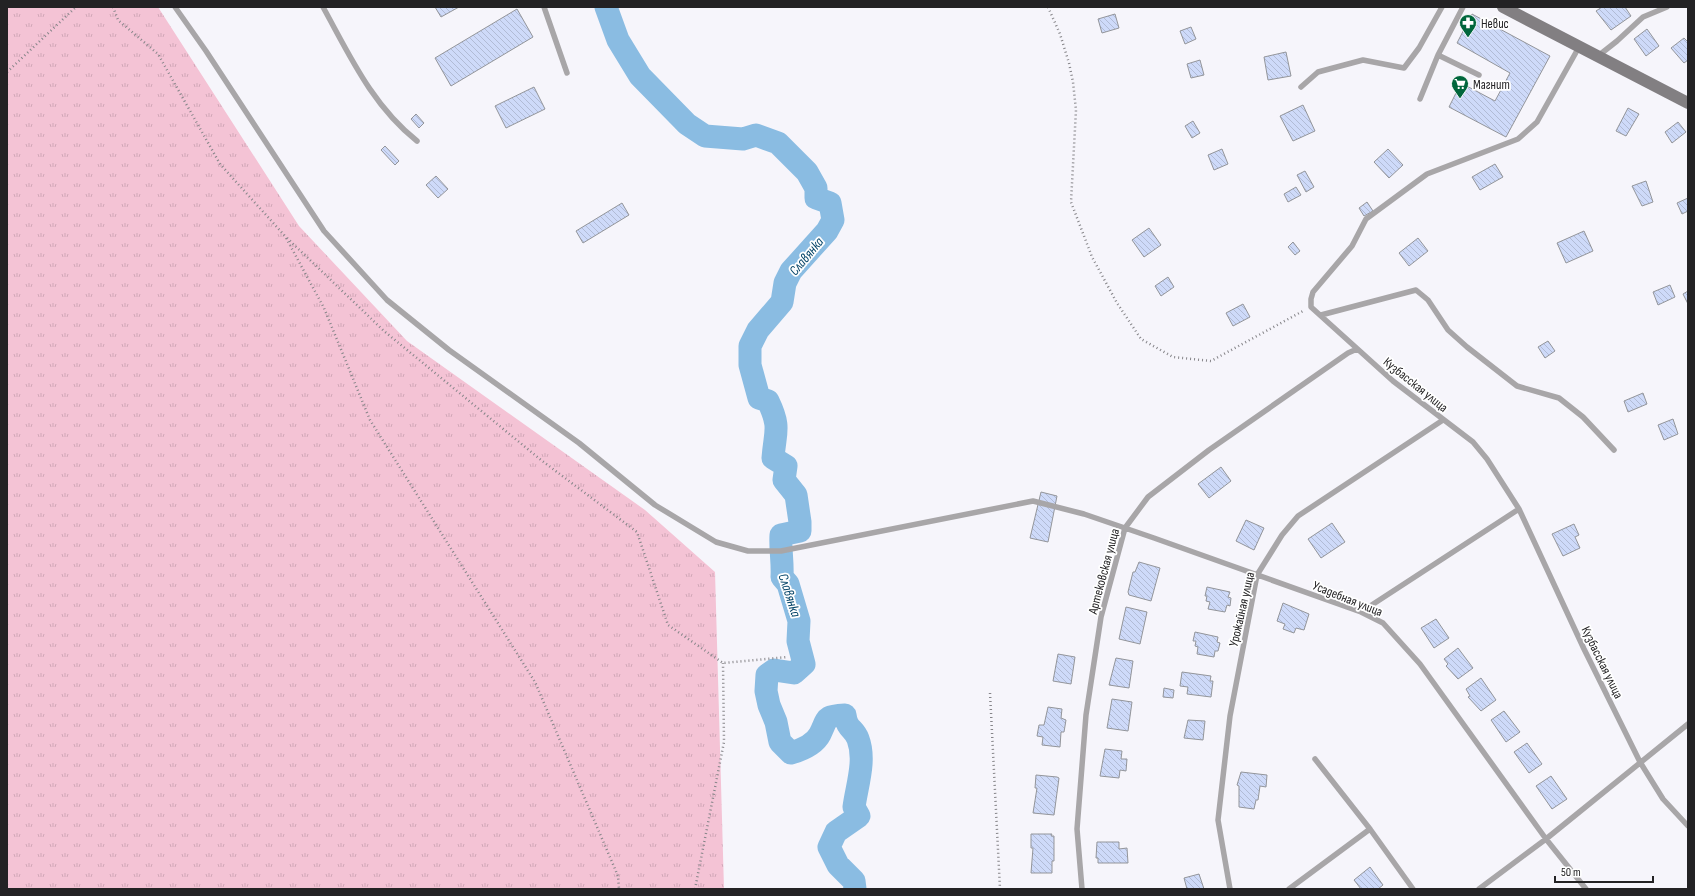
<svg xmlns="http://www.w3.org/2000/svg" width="1695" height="896" font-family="'Sofia Sans Condensed',sans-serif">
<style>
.grass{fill:url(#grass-tufts)}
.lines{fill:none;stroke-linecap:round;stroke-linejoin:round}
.river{stroke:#8abce2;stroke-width:23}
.building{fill:url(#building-back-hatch);stroke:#93959a}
.path{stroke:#868589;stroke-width:2.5;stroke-dasharray:1 3;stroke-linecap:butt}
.lane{stroke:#a8a6a8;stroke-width:5.5}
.secondary{stroke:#827f82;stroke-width:12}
.labels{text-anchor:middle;stroke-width:3.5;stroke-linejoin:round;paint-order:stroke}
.poi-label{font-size:13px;fill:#232224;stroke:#fff;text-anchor:start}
.street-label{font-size:13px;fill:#232224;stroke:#fff}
.water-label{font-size:14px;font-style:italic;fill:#044468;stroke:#fff}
</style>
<defs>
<pattern id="grass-tufts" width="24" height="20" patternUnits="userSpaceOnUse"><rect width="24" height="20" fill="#f4c3d5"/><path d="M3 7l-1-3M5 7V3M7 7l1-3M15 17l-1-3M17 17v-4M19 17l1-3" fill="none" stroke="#d1a7b7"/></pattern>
<pattern id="building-back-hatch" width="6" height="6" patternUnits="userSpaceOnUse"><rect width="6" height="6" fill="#cedaf9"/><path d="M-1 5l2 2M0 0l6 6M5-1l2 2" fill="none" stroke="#b1bbd5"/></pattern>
</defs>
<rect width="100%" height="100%" fill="#f6f5fb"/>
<path class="grass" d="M7,7H158L299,226L407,341L645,510L715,572L724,889H7Z"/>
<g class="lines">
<path class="river" d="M606,7L618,40L640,76L687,124L705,136L743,139L756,135L778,143L807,172L816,188V198L830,203L833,220L827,231L791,271L785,283L782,302L758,330L750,346V365L759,398L768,401C781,428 775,431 773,458L786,466L784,480L796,495L800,522V531L781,535C780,549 783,563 782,577L788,584L799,621L798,641L804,664L794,673L774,670L767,675L766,691L769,705L776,722L780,742L791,753C801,750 815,744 820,734C828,718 824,716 845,715C847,730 854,728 858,739C866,760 857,785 854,807L859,816L836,832L829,847L838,865L854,881L855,889"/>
</g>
<path class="building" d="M435,7H459L441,17Z
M1602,7H1625L1631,16L1611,30L1596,11Z
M517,9L533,37L451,86L435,58Z
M1115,14L1119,28L1102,33L1098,19Z
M1472,14L1550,56L1506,137L1449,107L1461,83L1495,101L1510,73L1457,43Z
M1191,27L1196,39L1185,44L1180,31Z
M1647,29L1659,46L1646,56L1634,39Z
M1684,38L1688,42V60L1684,63L1671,48Z
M1286,52L1291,76L1268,80L1264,57Z
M1200,60L1204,75L1191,78L1187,64Z
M534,87L545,109L506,128L495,106Z
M1303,105L1315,131L1293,141L1280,116Z
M1628,108L1639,114L1626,136L1616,131Z
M416,114L424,123L419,128L411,119Z
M1193,121L1200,133L1192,138L1185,126Z
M1678,122L1686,132L1672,143L1665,132Z
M385,146L399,161L395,165L381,150Z
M1222,149L1228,164L1214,170L1208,155Z
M1388,149L1403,165L1389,178L1374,162Z
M1495,164L1503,177L1480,190L1472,177Z
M1305,171L1314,187L1306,192L1297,175Z
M436,176L448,189L438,198L426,185Z
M1646,181L1653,202L1642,206L1632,186Z
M1296,187L1301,195L1288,202L1284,194Z
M1688,198V211L1682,214L1677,203Z
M1367,202L1373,211L1364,216L1359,208Z
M622,203L629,215L583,243L576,231Z
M1149,228L1161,245L1144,257L1132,240Z
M1584,231L1593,251L1566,263L1557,243Z
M1418,238L1428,251L1409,266L1399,253Z
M1293,242L1300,251L1295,255L1288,247Z
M1168,277L1174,287L1161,296L1155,286Z
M1670,285L1675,297L1658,305L1653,292Z
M1688,291V304L1683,294Z
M1243,304L1250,317L1233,326L1226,313Z
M1548,341L1555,351L1545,358L1538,347Z
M1643,393L1647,404L1628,412L1624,401Z
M1673,419L1678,434L1664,440L1658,425Z
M1221,467L1231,481L1209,498L1198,484Z
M1041,492L1057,496L1048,542L1030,538Z
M1246,520L1264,528L1254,550L1236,541Z
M1332,523L1345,542L1321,558L1308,539Z
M1574,524L1579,535L1575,537L1580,548L1563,556L1552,534Z
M1139,562L1160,568L1151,601L1129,595L1128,592L1133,572H1135Z
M1207,587L1230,592L1228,597L1231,598L1230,606L1227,605L1225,612L1208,609L1210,602L1206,601L1207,596H1205Z
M1283,603L1309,614L1304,630L1296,628L1294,633L1283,629L1285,624L1277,621Z
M1126,607L1147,612L1140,644L1119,639Z
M1436,619L1449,638L1434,648L1421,628Z
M1195,632L1218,637L1217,642L1220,643L1218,651H1215L1214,657L1197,654L1198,647L1195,646L1196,641H1193Z
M1458,648L1473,668L1458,679L1446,666L1448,664L1444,659Z
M1058,654L1075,657L1071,684L1053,681Z
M1116,658L1133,661L1129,688L1109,685Z
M1182,672L1211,676L1210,681H1213L1211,697L1187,694L1188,687L1180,686Z
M1481,678L1496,700L1481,711L1468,697L1470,696L1466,689Z
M1164,688L1174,690L1173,698L1163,697Z
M1112,699L1132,702L1128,731L1107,728Z
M1048,707L1062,709L1061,718L1066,720L1064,732H1061L1060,747L1042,745L1043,737L1037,736L1039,725H1044Z
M1504,711L1520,732L1506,742L1491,720Z
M1188,720L1205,721L1203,740L1184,738Z
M1527,743L1542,764L1529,773L1514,752Z
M1105,749L1122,751L1121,759H1127L1126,771L1120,770L1119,778L1100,776Z
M1241,772L1267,775L1266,787L1260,786L1258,800H1256L1254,809L1239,807V786L1237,785Z
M1036,775L1057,777L1059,778L1054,815L1033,813L1037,788H1035Z
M1551,776L1567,799L1552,809L1536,786Z
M1031,834H1052L1051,836H1054V861H1052V873H1031L1033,848H1031Z
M1097,842H1119V849L1127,848L1128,863H1098V858H1096Z
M1370,867L1383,885L1378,889H1361L1354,880Z
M1199,874L1204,889H1187L1184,878Z"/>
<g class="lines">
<path class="path" d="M113,7L118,20L158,54L220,164L285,236L324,308L370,420L535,682L618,876L619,889
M1048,7L1060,34L1069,63L1073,82L1076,110L1071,202L1092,257L1117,303L1141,339L1173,357L1211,361L1303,311
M7,72L76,7
M287,238L384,331L541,460L637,532L668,625L723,663L788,657
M990,693L1000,889
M695,889L724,742L723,663"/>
<path class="lane" d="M175,7L206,51L324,231L387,300L449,350L579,443L655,505L716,542L748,551H781L1033,501L1084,514L1154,538L1361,612L1383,623L1420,664L1546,839L1586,889
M323,7C350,56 372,105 417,141
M544,7L567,73
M1579,47L1537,122L1518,139L1427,174L1366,219L1352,246L1313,292L1311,299V307L1393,381L1473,442L1487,459L1519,509L1584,649L1640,762L1663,799L1688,826
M1438,55L1479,75
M1598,56L1617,41L1643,17L1667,7
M1301,87L1318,72L1363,60L1404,68L1419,48L1442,7
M1420,99L1438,55L1463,7
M1321,315L1416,290L1428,300L1448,330L1467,347L1517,386L1559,398L1583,417L1614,450
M1361,612L1519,509
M1315,759L1370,829L1413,889
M1082,889L1077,829L1086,715L1101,617L1125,528L1148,497L1209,450L1348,353L1357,349
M1230,889L1218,820L1230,716L1257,575L1282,535L1298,516L1443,420
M1289,889L1370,829
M1479,889L1546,839L1688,724"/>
<path class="secondary" d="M1503,7L1688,103"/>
</g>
<defs>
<symbol id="pharmacy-pin" viewBox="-11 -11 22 30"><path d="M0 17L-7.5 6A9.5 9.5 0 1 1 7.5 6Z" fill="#00663c" stroke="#fff"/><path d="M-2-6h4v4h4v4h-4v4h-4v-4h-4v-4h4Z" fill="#fff"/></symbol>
<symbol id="supermarket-pin" viewBox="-11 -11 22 30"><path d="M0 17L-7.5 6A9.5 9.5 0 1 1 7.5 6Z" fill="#00663c" stroke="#fff"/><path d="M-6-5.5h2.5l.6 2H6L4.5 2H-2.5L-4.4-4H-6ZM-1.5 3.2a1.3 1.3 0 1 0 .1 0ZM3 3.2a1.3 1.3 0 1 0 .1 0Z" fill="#fff"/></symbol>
</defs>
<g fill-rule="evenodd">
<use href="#pharmacy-pin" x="1458" y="13" width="20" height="27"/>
<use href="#supermarket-pin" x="1450" y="74" width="20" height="27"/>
</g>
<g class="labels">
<g class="poi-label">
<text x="1481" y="28">Невис</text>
<text x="1473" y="89">Магнит</text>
</g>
<g class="street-label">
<text transform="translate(1416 384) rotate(39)" y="5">Кузбасская улица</text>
<text transform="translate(1103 571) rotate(-75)" y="5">Артековская улица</text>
<text transform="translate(1348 598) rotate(22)" y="5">Усадебная улица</text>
<text transform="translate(1241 609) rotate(-77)" y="5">Урожайная улица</text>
<text transform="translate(1603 662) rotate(64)" y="5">Кузбасская улица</text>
</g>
<g class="water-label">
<text transform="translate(806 256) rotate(-50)" y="5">Славянка</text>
<text transform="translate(790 595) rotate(72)" y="5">Славянка</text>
</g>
</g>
<rect width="1695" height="896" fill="none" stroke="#232224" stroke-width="16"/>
<path d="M1555 876v6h98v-6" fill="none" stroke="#232224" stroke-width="2"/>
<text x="1561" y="876" font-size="12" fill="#232224" stroke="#ffffff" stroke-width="3" paint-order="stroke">50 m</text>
</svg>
